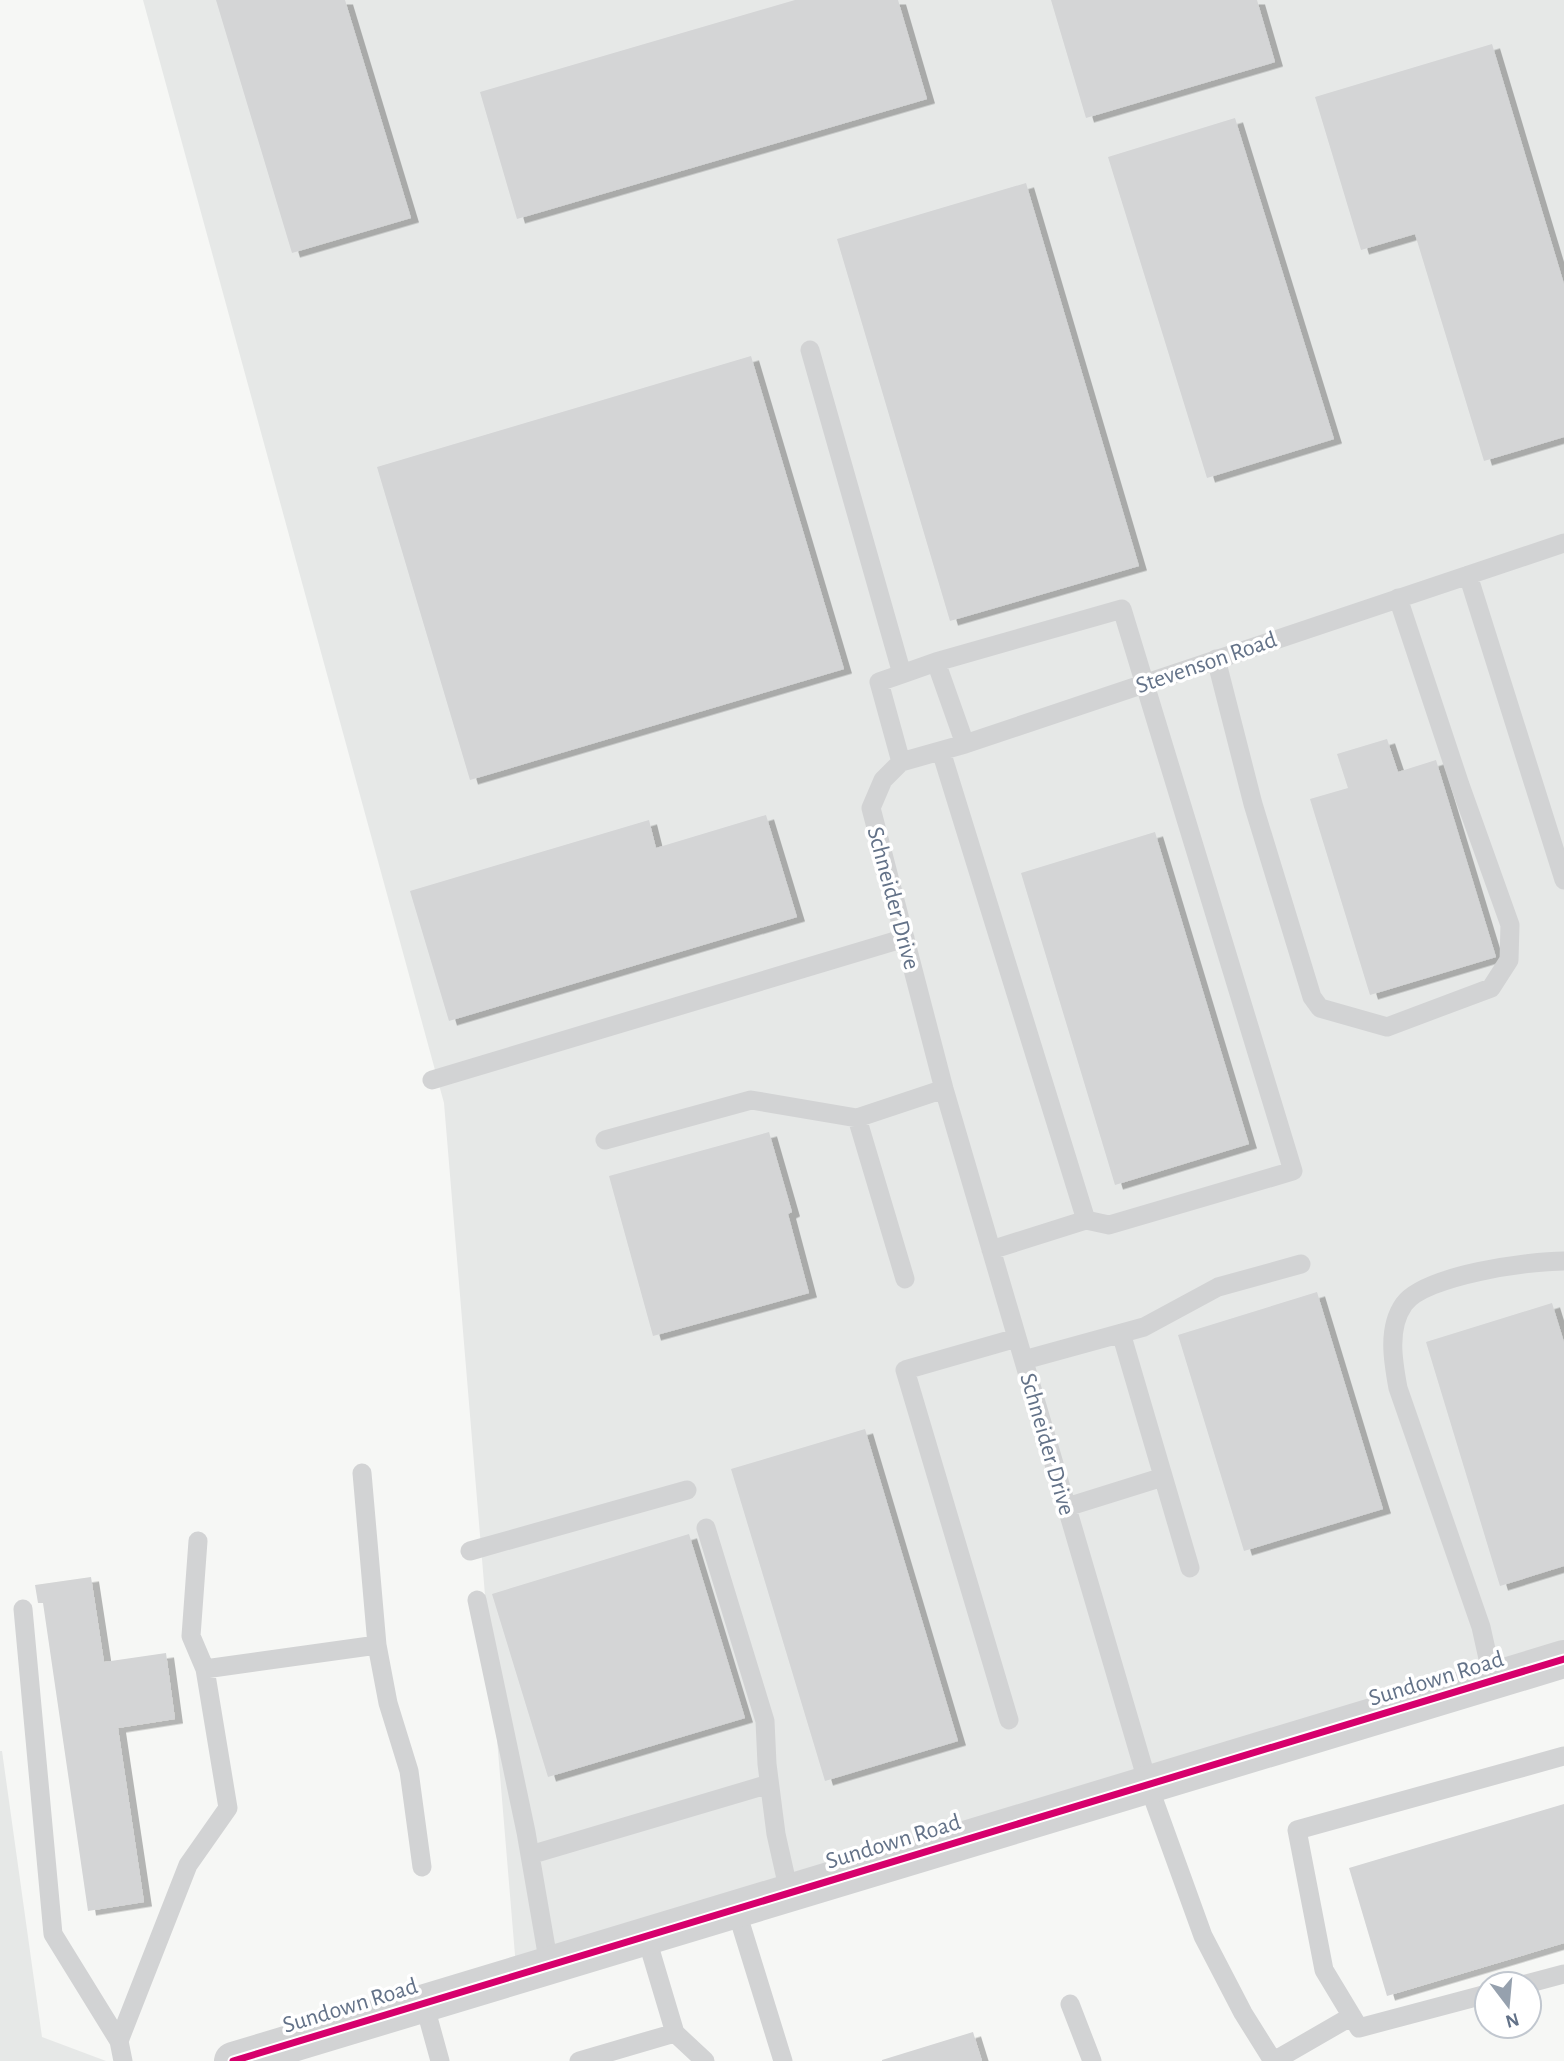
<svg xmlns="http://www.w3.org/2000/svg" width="1564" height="2061" font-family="'Alegreya Sans',sans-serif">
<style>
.built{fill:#e6e8e7}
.building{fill:#d4d5d6;filter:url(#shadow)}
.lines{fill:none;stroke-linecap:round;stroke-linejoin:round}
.service{stroke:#d2d3d4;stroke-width:19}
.minor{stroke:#d2d3d4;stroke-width:38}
.cycleway-casing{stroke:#fff;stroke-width:11}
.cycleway{stroke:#d6006c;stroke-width:7}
.labels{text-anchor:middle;stroke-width:7;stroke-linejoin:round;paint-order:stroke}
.street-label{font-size:24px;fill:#637288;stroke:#fff}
</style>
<defs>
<filter id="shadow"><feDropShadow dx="8" dy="4.5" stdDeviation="0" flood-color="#0004"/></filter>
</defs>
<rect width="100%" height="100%" fill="#f6f7f5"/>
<path class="built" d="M143,0H1564V1651L516,1967L444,1103Z
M0,1751H2L42,2037L106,2061H0Z"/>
<path class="building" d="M216,0H345L411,218L292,253Z
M795,0H898L927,99L517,219L480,92Z
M1051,0H1257L1275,62L1086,118Z
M1492,44L1564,284V437L1484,461L1415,234L1361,250L1315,97Z
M1235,118L1334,439L1207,478L1108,157Z
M1026,183L1139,566L950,621L837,239Z
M751,356L844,669L470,780L377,467Z
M1387,739L1398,772L1436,760L1496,957L1370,995L1310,799L1348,788L1337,754Z
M766,815L797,917L449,1021L410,891L649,820L656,848Z
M1155,832L1249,1144L1115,1185L1021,873Z
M769,1132L792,1212L788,1214L809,1293L653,1336L609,1176Z
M1317,1292L1383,1509L1244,1551L1178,1335Z
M1552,1303L1564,1342V1566L1500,1586L1426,1342Z
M865,1429L958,1741L825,1781L731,1469Z
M689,1534L745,1718L548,1777L492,1594Z
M91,1577L104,1662L166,1653L175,1719L118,1728L144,1902L88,1911L43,1603H38L35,1585Z
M1564,1804V1943L1387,1996L1349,1868Z
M973,2032L982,2061H882V2060Z"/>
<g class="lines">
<path class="service" d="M810,350L902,674L879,682L901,762
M1468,575L1564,880
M1216,659L1253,804L1312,997L1320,1008L1387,1027L1491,988L1509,960L1510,925L1460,785L1398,598
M936,662L1122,609L1293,1171L1109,1225L1086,1220
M902,674L936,662L965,744
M941,751L1086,1220L991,1250
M432,1080L905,938
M857,1118L905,1279
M605,1140L751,1100L857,1118L944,1089
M1121,1333L1190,1568
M1024,1360L1144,1327L1218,1287L1301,1264
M362,1473L377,1645L388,1703L409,1771L422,1867
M1067,1507L1163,1477
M706,1528L765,1721L767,1764L776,1834L789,1892
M470,1551L687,1490
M477,1600L526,1832L549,1965
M23,1609L53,1934L119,2041L123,2061
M205,1669L377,1645
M1493,1681L1481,1627L1398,1388C1393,1361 1387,1328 1404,1304C1425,1275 1529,1261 1564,1261
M1009,1720L905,1370L1017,1338
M530,1855L769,1784
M736,1909L783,2061
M1526,1984L1564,1974
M1487,1994L1359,2028L1324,1970L1297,1830L1564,1756
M424,2003L440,2061
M1070,2004L1092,2061
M675,2033L705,2061
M119,2041L188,1865L228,1808L205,1669L191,1636L198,1541
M579,2061L675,2033L646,1936
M1273,2061L1243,2013L1203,1936L1148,1784L944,1089L871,808L883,780L901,762L965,744L1564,543
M1274,2061L1352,2016"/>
<path class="minor" d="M233,2061L1564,1659"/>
<defs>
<path id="cycleway" d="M233,2061L1564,1659"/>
</defs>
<use href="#cycleway" class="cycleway-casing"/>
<use href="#cycleway" class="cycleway"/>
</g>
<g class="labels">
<g class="street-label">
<text transform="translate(1206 662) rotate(-19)" y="8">Stevenson Road</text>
<text transform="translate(894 898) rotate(75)" y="8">Schneider Drive</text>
<text transform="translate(1048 1444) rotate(74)" y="8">Schneider Drive</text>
<text transform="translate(1436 1678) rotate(-17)" y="8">Sundown Road</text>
<text transform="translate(893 1841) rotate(-17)" y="8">Sundown Road</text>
<text transform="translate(350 2005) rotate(-17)" y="8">Sundown Road</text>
</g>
</g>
<g transform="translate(1508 2005) rotate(164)"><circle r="33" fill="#ffffff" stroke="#c1c7cf" stroke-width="2"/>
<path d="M0-5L12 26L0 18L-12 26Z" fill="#96a1ae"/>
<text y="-10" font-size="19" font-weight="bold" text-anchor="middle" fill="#637288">N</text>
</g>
</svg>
